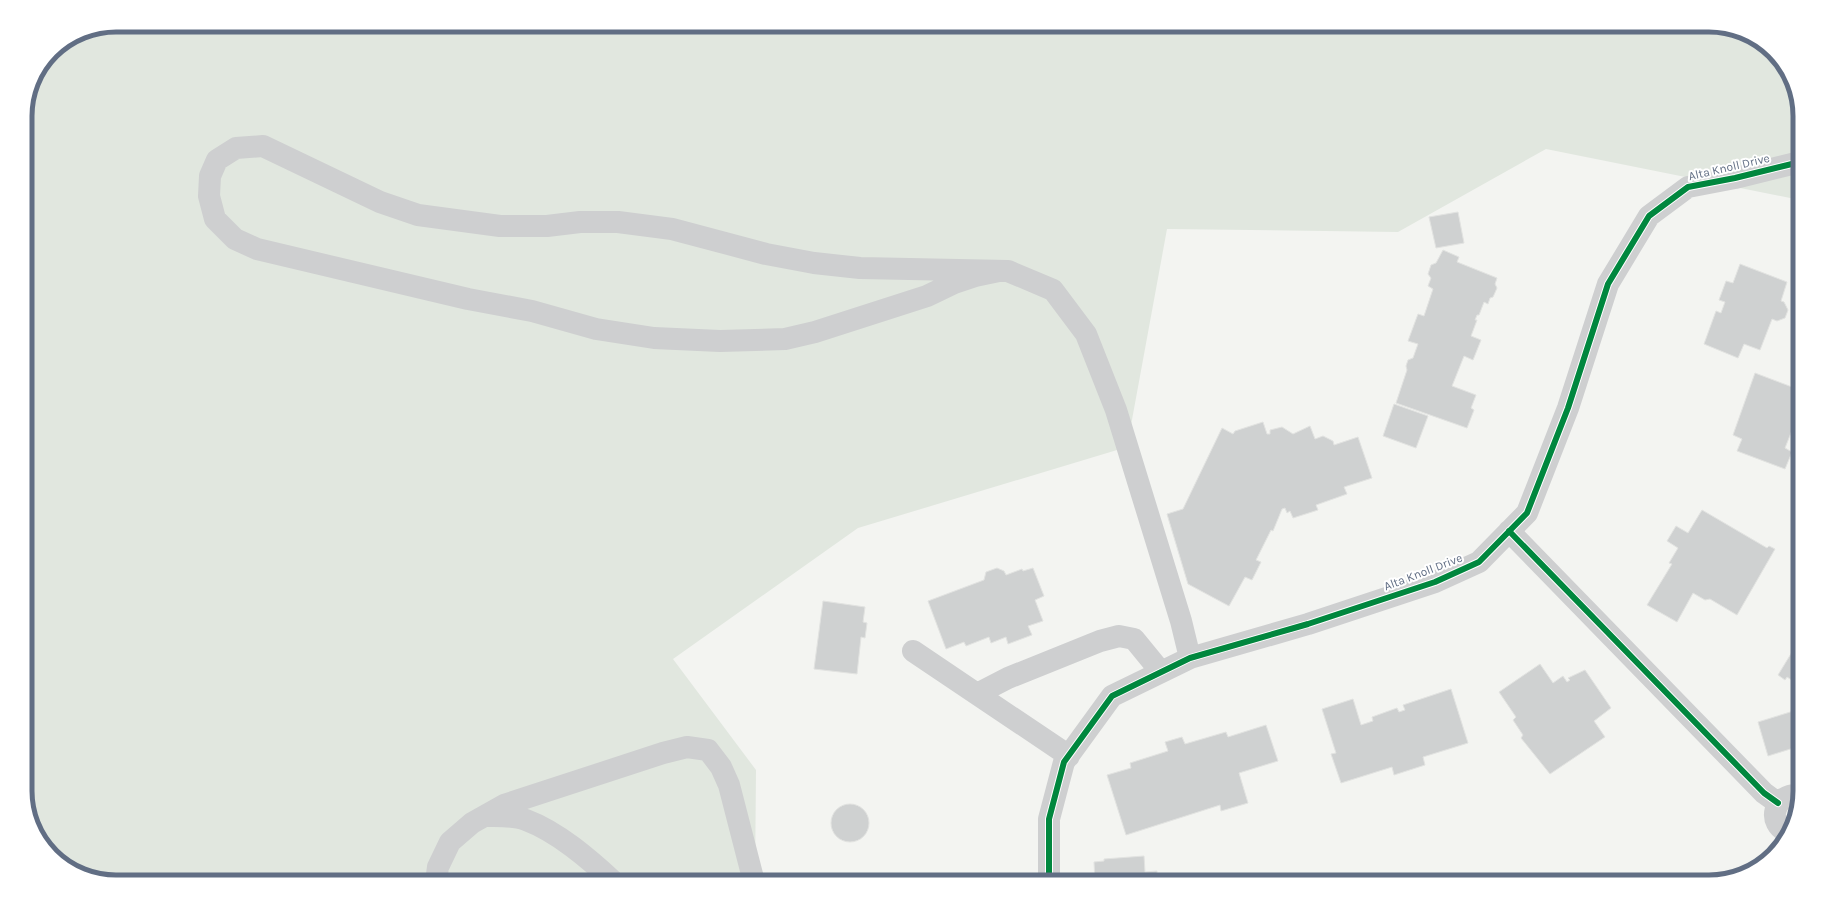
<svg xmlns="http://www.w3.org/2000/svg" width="1825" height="907" font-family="Karla,sans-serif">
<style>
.green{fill:#e1e7df}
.building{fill:#cfd1d1;stroke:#e2e3e1}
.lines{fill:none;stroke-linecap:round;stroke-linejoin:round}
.minor{stroke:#cecfd0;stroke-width:22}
.cycleway-casing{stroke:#fff;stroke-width:8}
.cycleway{stroke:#00873e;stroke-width:6}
.labels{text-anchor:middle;stroke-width:4;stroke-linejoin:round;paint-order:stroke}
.street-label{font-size:12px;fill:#616e84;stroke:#fff}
.rim{fill:none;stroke:#616e84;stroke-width:5}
</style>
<rect width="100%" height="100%" fill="#f3f4f1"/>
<path class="green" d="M116,25H1709L1749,34L1785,66L1800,111V200L1546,149L1398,232L1167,229L1127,447L858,528L673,659L756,770L755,882H116L76,873L41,842L25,797V111L32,81L52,52L82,32Z"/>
<path class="building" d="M1458,212L1464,243L1436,248L1429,217Z
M1443,250L1459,257L1457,262L1497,278L1495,284L1497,288L1493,297L1490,298L1488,304L1484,302L1479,315H1477L1475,320H1477L1471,336L1481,340L1473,360L1464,356L1452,386L1476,395L1471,408L1474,410L1467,428L1396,403L1407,370L1406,366L1408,360L1413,358L1418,344L1408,341L1418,314L1424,316L1433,289L1428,286L1431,278L1428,274L1431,265L1436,263Z
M1740,264L1787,282L1781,301L1784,302L1788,310L1785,318L1777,321L1772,319L1760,350L1744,344L1738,358L1704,344L1716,311L1721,313L1725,302L1719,300L1726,281L1733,283Z
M1755,373L1800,390V402L1793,419L1796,420L1785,448L1792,452L1785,469L1737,451L1742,439L1733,435Z
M1394,404L1428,416L1416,448L1383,436Z
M1263,422L1267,434H1270V430L1282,427L1293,434L1310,426L1315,439L1323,436L1333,441L1334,445L1358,437L1372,478L1344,487L1347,494L1316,505L1318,510L1293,518L1290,511L1287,513L1285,508L1282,509L1273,531L1271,530L1256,560L1261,562L1252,580L1245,577L1229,606L1188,584L1167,514L1183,509L1222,428L1233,434L1235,431Z
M1702,510L1767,548L1769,546L1775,549L1737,615L1710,599L1705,600L1693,593L1677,622L1647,605L1672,564L1669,563L1678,548L1667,541L1676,526L1688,533Z
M997,568L1004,571L1006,575L1022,569L1023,571L1033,568L1044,596L1035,600L1043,621L1028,626L1032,635L1008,644L1006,637L991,643L989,637L966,646L964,642L946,649L928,601L984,580L986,572Z
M823,601L865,607L863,622L867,623L865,638L861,637L857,674L814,669Z
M1800,639V682L1798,684L1787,677L1785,680L1778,675Z
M1540,664L1553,683L1563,676L1567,682L1570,680L1568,678L1585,670L1611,708L1594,721L1605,737L1550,774L1521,738L1523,735L1513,720L1516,717L1499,692Z
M1451,689L1468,743L1423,757L1425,765L1394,775L1392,767L1341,783L1331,754L1336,753L1322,709L1353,699L1361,725L1373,721L1372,717L1397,708L1399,712L1405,710L1403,705Z
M1800,709V746L1768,756L1758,722Z
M1266,725L1278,761L1239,773L1248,803L1221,811L1220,805L1126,835L1107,775L1131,768L1130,763L1168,751L1165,742L1182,737L1185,744L1226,732L1228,737Z
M831 823a19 19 0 1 1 38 0a19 19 0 1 1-38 0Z
M1144,856L1145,872L1157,871V882H1095L1094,862L1104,861V859Z"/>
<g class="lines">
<path class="minor" d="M999,271L975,276L954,283L927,296L815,332L785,339L720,341L654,338L596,329L532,311L468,299L257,249L235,239L215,219L209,196L210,176L217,160L236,148L263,146L380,202L418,215L500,226H547L580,222H618L672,229L766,254L814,263L860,268L1008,271L1053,290L1086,334L1116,410L1181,621L1190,658
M1509,531L1764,793L1778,803
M913,651L1069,756
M977,694L1008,678L1100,641L1119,636L1134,639L1161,672
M486,816C499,816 513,815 526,820C558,832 589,859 614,882
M1789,833C1765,824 1774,793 1799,795
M436,882L438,867L450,842L472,823L504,805L663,753L687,747L708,750L721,767L729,785L754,882
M1049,882V819L1064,762L1112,696L1190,658L1308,624L1435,582L1479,562L1527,513L1568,408L1608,284L1649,216L1688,187L1735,178L1800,162"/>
<defs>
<path id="cycleway" d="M1509,531L1764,793L1778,803
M1049,882V819L1064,762L1112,696L1190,658L1308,624L1435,582L1479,562L1527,513L1568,408L1608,284L1649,216L1688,187L1735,178L1800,162"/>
</defs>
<use href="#cycleway" class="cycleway-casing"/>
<use href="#cycleway" class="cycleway"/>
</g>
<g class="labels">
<g class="street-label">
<text transform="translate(1729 167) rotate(-13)" y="4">Alta Knoll Drive</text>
<text transform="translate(1423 572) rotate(-21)" y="4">Alta Knoll Drive</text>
</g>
</g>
<path d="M0 0H1825V907H0ZM116 32H1709A84 84 0 0 1 1793 116V791A84 84 0 0 1 1709 875H116A84 84 0 0 1 32 791V116A84 84 0 0 1 116 32Z" fill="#fff" fill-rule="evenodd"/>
<path class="rim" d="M116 32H1709A84 84 0 0 1 1793 116V791A84 84 0 0 1 1709 875H116A84 84 0 0 1 32 791V116A84 84 0 0 1 116 32Z"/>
</svg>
